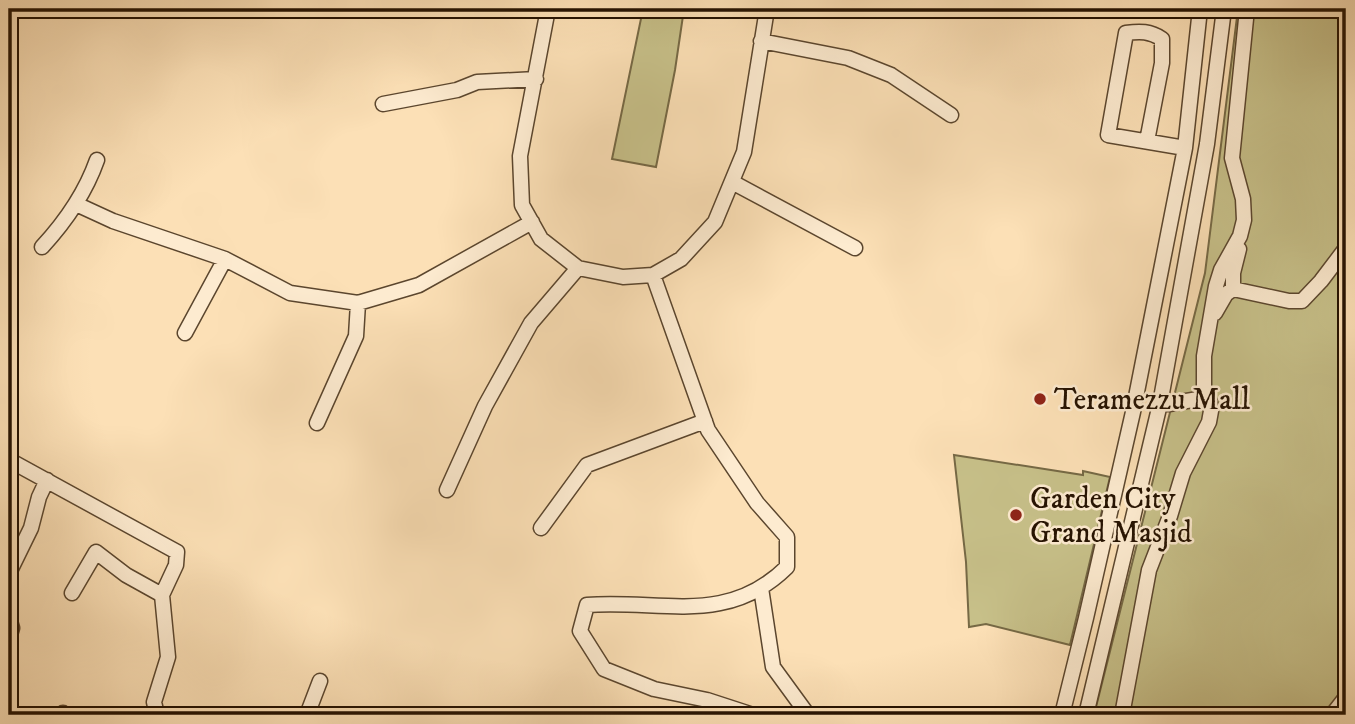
<svg xmlns="http://www.w3.org/2000/svg" width="1355" height="724" font-family="'IM FELL DW Pica',serif">
<style>
.green{fill:#c7c089;stroke:#766945;stroke-width:2}
.lines{fill:none;stroke-linecap:round;stroke-linejoin:round}
.minor-casing{stroke:#5b462e;stroke-width:17}
.minor{stroke:#fdebd0;stroke-width:14}
.poi-dot{fill:#8f2418;stroke:#fdebd0;stroke-width:2.5}
.labels{text-anchor:middle;stroke-width:5;stroke-linejoin:round;paint-order:stroke}
.poi-label{font-size:30px;fill:#251201;stroke:#fdebd0;text-anchor:start}
</style>
<rect width="100%" height="100%" fill="#fce0b6"/>
<filter id="stains"><feTurbulence type="fractalNoise" baseFrequency=".00286" numOctaves="4"/><feColorMatrix values="0 0 0 0 .2 0 0 0 0 .09 0 0 0 0 .02 0 0 0 .5 -.17"/></filter>
<radialGradient id="worn" r=".72"><stop offset=".6" stop-color="#630" stop-opacity="0"/><stop offset="1" stop-color="#630" stop-opacity=".3"/></radialGradient>
<path class="green" d="M643,9H684L675,70L656,167L612,159Z
M1238,9H1346V715H1094L1205,273Z
M954,455L1083,475V471L1110,477L1070,645L986,624L969,627L966,562Z"/>
<g class="lines">
<defs>
<path id="minor" d="M548,9L520,156L522,205L541,239L578,268L623,277L653,275
M761,41L848,58L891,75L951,115
M383,104L457,90L477,82L536,79
M1147,141L1162,63V39C1150,31 1140,31 1126,33L1108,135L1185,148
M732,182L855,248
M76,204L113,221L225,259L290,293L358,303L419,285L532,222
M42,247C66,221 85,194 97,160
M1233,289V273L1239,249
M1215,313L1226,294L1233,289L1289,301H1302L1321,281L1346,248
M185,333L225,259
M1160,404H1169L1204,398V356L1216,286L1221,270L1240,236L1244,220L1243,199L1232,158L1247,9
M317,423L356,336L358,303
M9,460L177,552L176,565L162,595L168,657L154,702L157,715
M447,490L485,406L531,323L578,268
M541,528L587,465L705,421
M9,573L31,528L39,497L47,480
M761,588L773,667L808,715
M72,593L96,552L126,575L162,595
M9,618L12,628L9,638
M61,715L63,713
M307,715L320,681
M753,715L707,700L654,689L604,669L580,631L587,605C661,599 726,627 787,567V537L757,503L708,430L653,275L681,259L715,222L744,152L767,9
M1062,715L1086,618L1133,412L1163,260L1185,148L1200,9
M1086,715L1160,404L1207,144L1224,9
M1122,715L1149,570L1170,516L1183,473L1209,422L1211,411L1210,402L1204,398
M1332,715L1346,697"/>
</defs>
<use href="#minor" class="minor-casing"/>
<use href="#minor" class="minor"/>
</g>
<g class="poi-dot">
<circle cx="1040" cy="399" r="7"/>
<circle cx="1016" cy="515" r="7"/>
</g>
<g class="labels">
<g class="poi-label">
<text x="1054" y="409">Teramezzu Mall</text>
<text x="1030" y="508">Garden City<tspan x="1030" dy="34">Grand Masjid</tspan></text>
</g>
</g>
<rect width="1355" height="724" fill="none" stroke="#fce0b6" stroke-width="35"/>
<rect x="10" y="10" width="1334" height="703" fill="none" stroke="#251201" stroke-width="3.5"/>
<rect x="18" y="18" width="1320" height="689" fill="none" stroke="#251201" stroke-width="2"/>
<rect width="100%" height="100%" filter="url(#stains)"/>
<rect width="100%" height="100%" fill="url(#worn)"/>
</svg>
